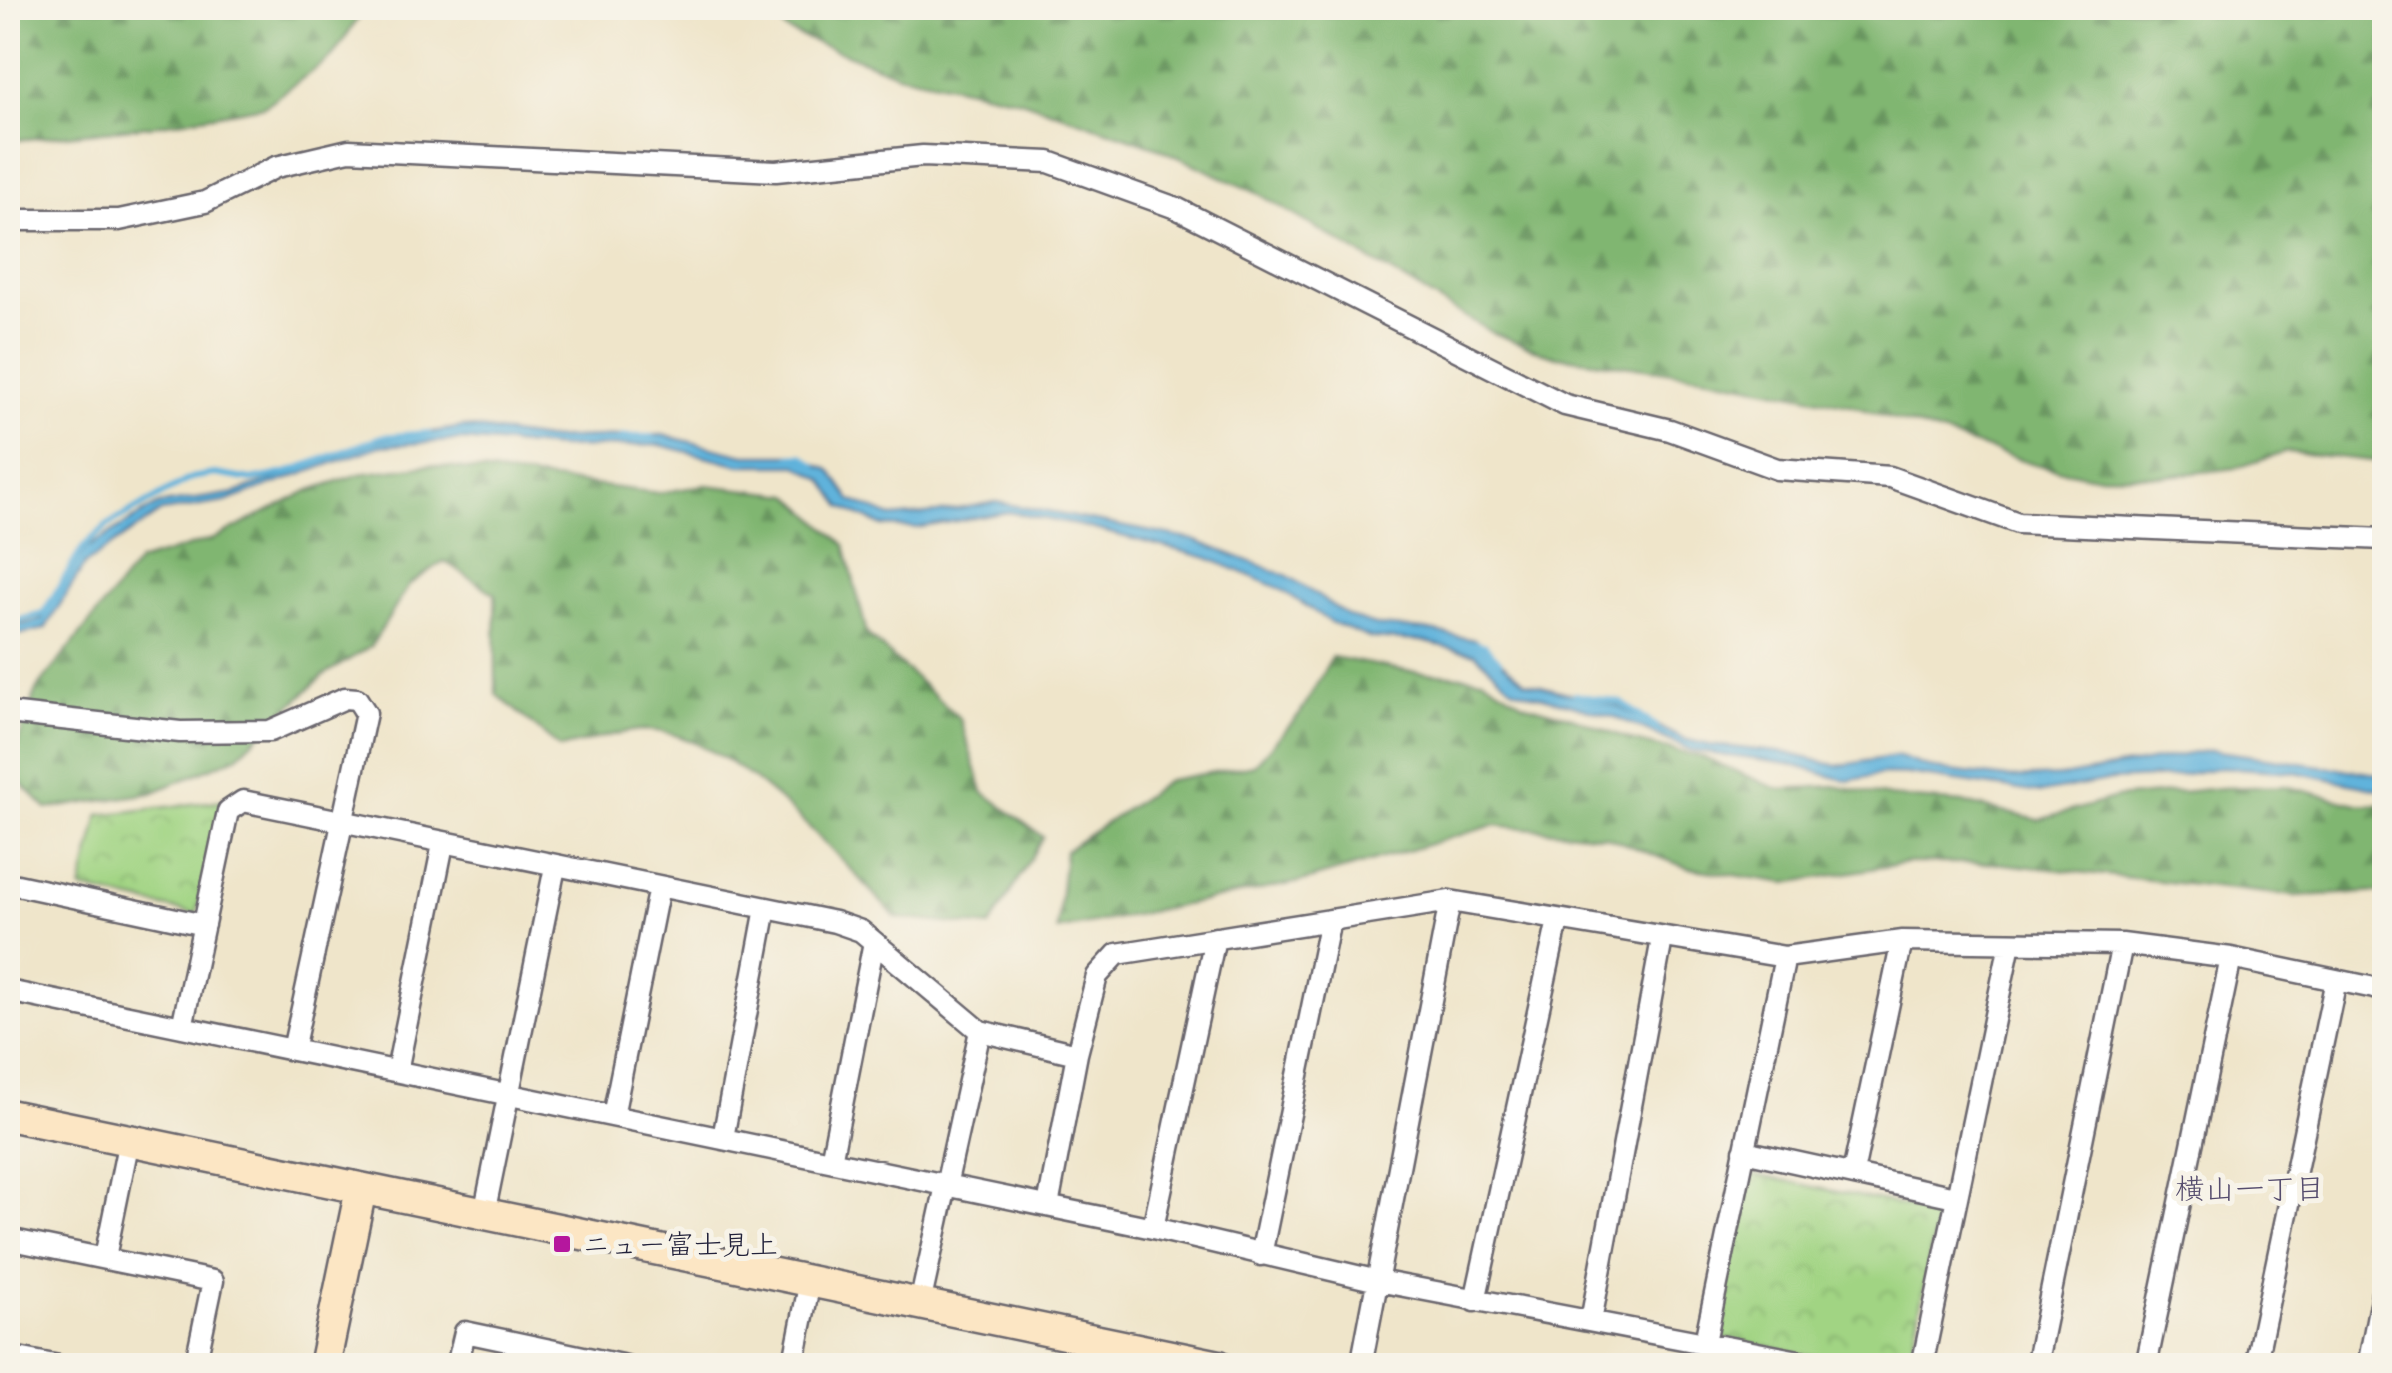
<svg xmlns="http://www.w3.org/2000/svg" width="2392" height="1373" font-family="'Patrick Hand','Klee One',sans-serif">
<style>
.forest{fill:url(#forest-firs);stroke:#516c56;stroke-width:2.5}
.park{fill:url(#park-crowns);stroke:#627b5f;stroke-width:2.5}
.water{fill:#60b3dc;stroke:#416a8c;stroke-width:2.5}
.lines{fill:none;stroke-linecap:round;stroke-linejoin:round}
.stream{stroke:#60b3dc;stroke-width:6}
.street-casing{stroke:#6a666d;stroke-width:25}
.secondary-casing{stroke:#6a666d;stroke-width:35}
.street{stroke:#fff;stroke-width:20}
.secondary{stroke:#fce6c4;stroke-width:30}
.poi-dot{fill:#b5179e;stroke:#f7f3e8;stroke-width:4}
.labels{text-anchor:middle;stroke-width:10;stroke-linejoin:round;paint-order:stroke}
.poi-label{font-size:28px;fill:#22223b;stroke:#f7f3e8;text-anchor:start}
.neighbourhood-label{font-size:30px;fill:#564d6e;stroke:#f7f3e8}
</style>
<defs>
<pattern id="forest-firs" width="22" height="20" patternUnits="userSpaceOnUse" patternTransform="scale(2.5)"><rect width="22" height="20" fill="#80b671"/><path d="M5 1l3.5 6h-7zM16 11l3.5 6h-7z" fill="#68945e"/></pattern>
<pattern id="park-crowns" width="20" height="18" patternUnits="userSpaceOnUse" patternTransform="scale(2.5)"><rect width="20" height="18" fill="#a1d483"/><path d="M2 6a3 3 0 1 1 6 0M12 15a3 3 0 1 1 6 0" fill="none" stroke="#8ab672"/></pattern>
</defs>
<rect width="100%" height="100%" fill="#f7f3e8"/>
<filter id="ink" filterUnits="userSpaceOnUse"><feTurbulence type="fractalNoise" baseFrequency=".01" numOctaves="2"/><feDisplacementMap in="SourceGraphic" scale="20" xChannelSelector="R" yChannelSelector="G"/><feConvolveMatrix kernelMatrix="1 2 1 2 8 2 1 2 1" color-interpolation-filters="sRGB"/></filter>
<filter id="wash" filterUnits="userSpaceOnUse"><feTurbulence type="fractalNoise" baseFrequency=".0048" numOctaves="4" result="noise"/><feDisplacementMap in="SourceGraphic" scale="40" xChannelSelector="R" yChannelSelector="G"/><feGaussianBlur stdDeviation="2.25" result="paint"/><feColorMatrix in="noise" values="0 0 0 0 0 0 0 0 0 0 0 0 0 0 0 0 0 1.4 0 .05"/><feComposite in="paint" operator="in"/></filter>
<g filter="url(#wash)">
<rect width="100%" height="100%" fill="#efe5ca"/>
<path class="forest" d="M8,8H365L332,57L264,106L150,126L8,141Z
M763,8H2384V462L2287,452L2236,468L2167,476L2084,475L2035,464L1850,405L1709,377L1550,355L1493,333L1259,194L1161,149L1021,100L898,74L789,32Z
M430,465L659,493L706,485L790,495L845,545L867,634L960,719L983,792L1043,837L990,927L896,918C840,858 730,730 643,730C616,731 586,743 560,748L496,694L495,594L444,561L410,584L371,646L324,675L236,757L152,793L47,809L8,770L36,690L138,562L216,538L308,491L359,474Z
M1332,657L1407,671L1483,678L1523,703L1572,717L1634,741L1701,757L1778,789L1834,786L1890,797L1964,803L2039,820L2116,798L2220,788L2285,786L2357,804L2384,805V892L2295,896L1995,863H1907L1786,883L1688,868L1605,836L1494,825L1305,881L1057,930L1065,851L1169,780L1254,765L1300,714Z"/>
<path class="park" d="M225,800L196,914L81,889L99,815Z
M1747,1173L1938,1213L1909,1365H1857L1713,1336Z"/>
<path class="water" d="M464,427L545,439L662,435L745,455H794L830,470L851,500L891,517L937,513L996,502L1194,540L1288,576L1349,617L1378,626L1425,630L1475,640L1526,682L1617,706L1683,739L1709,745L1787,753L1837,766L1896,756L1934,769L2007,778L2068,776L2211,750L2384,775V790L2295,772L2222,767L2172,777L2112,780L2041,793L1915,775L1882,774L1847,781L1789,764L1693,751L1615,717L1514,689L1475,654L1421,641L1369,638L1330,622L1279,588L1208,558L1082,526L1008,512L916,528L882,526L842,507L823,480L797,465H741L660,445L560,448L461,440L380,446L225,502L161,512L85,564L45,629L8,637V628L41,620L85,549L157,505L235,493L381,440Z"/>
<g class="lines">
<path class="stream" d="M623,437H651
M791,457L802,456L815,466
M8,623L43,614L84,546L108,525L191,478L215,474L252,480L286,473L382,437L428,433
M1473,643L1485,646L1499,661
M1575,695L1621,703L1655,726"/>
</g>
</g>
<g filter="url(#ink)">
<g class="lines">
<defs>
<path id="street" d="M8,220H119L205,202L276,167L349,150L776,171L923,156L1049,162L1176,208L1565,405L1670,430L1777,469L1890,477L2018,523L2384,539
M8,713L180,732L270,731L345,698L357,699L366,713L293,1050
M8,883L204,925
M8,991L1153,1228L1378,1281L1825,1366
M182,1027L228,811L243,801L835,922L861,931L980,1031L1077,1054
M397,1071L443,844
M613,1116L659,887
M723,1138L766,908
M1744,1151L1955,1197
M831,1161L874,942
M1853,1173L1902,941
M1048,1206L1077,1054L1097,976L1117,954L1450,901L1785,957L1902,941L2122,944L2231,958L2384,990
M484,1214L555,867
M1153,1228L1215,938
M8,1239L213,1281L195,1366
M1261,1255L1330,920
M105,1257L129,1140
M1475,1301L1558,920
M920,1304L980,1031
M1591,1321L1662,939
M8,1356L59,1366
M457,1366L465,1332L626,1366
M793,1366L810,1281
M1361,1366L1450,901
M1700,1366L1785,957
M1922,1366L2010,943
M2036,1366L2122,944
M2146,1366L2231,958
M2255,1366L2336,980
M2368,1366L2384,1283"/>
<path id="secondary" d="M8,1115L1219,1366
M324,1366L361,1189"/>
</defs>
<use href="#street" class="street-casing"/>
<use href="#secondary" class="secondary-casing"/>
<use href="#street" class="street"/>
<use href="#secondary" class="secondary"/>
</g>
</g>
<rect class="poi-dot" x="552" y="1234" width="20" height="20" rx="5"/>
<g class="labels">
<g class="poi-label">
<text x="582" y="1254">ニュー富士見上</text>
</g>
<g class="neighbourhood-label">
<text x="2250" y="1199">横山一丁目</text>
</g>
</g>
<rect width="2392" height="1373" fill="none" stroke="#f7f3e8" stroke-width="40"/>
</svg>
